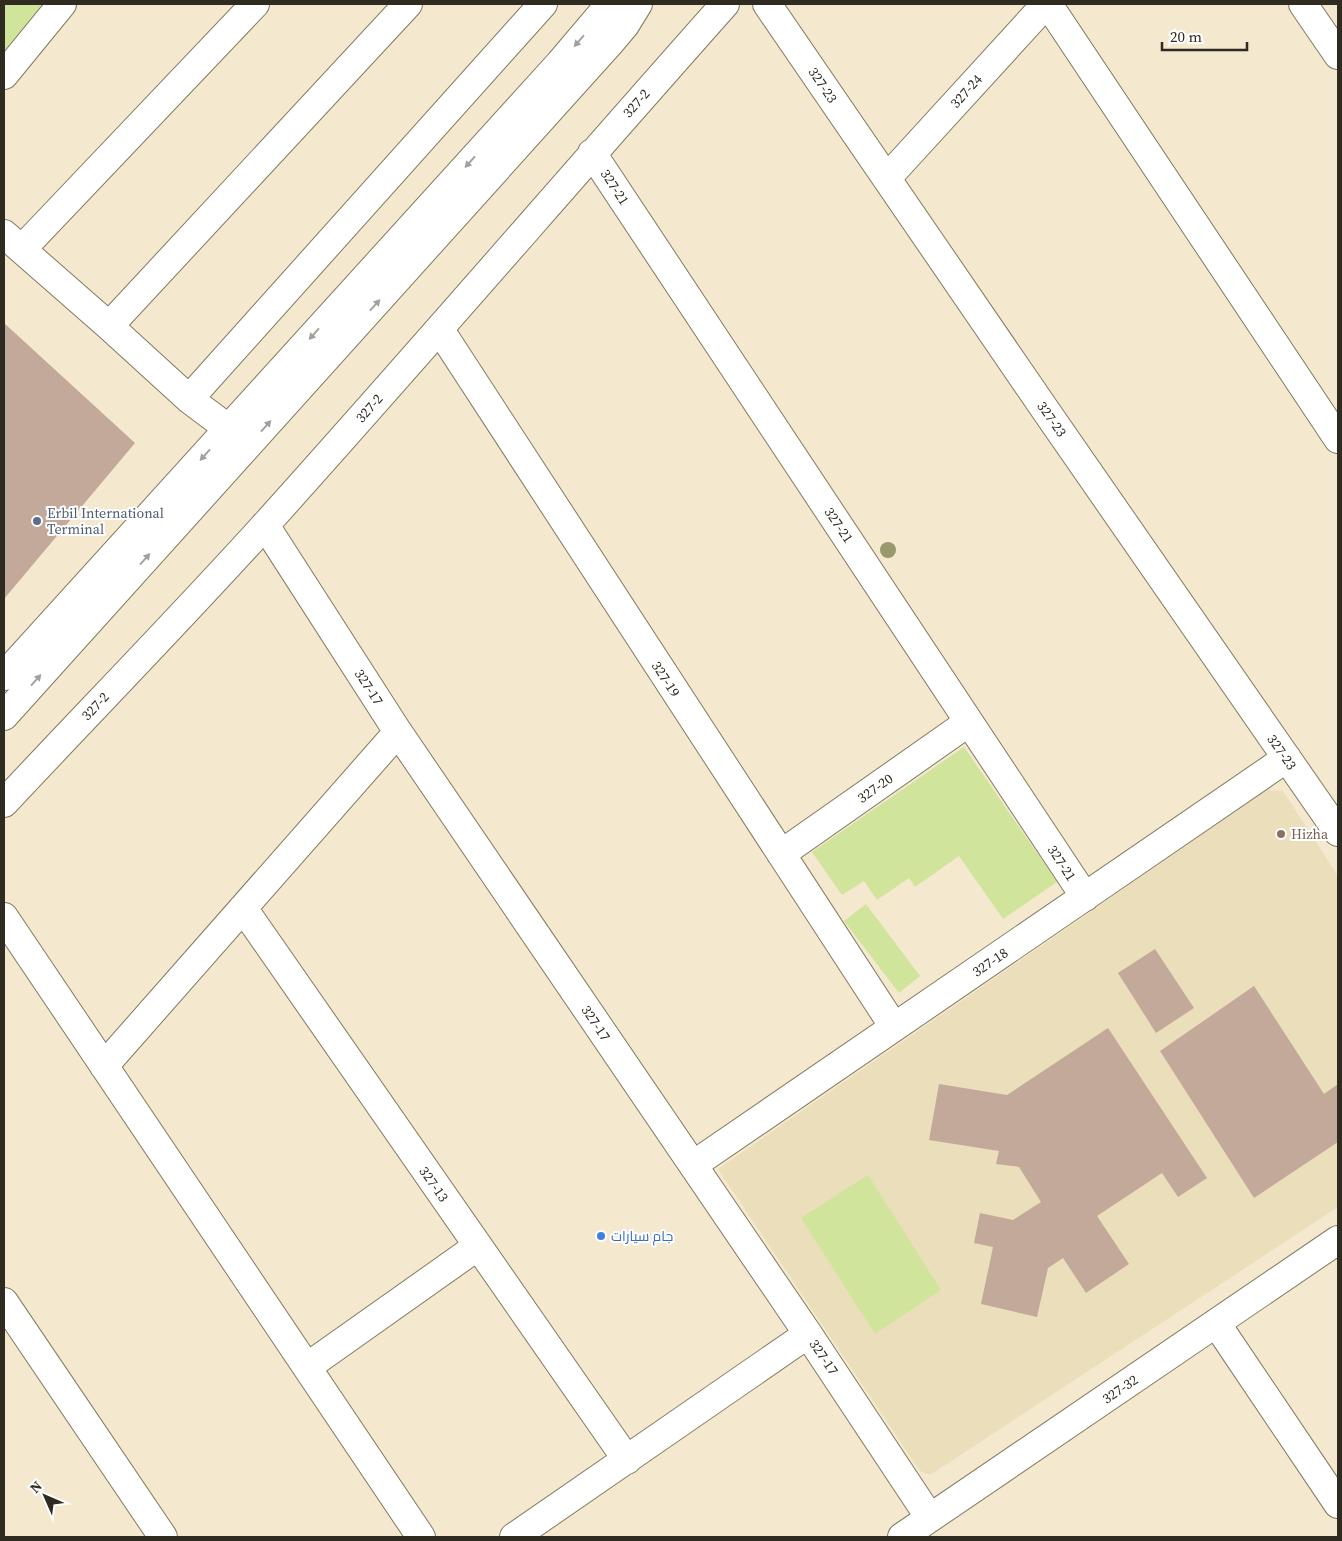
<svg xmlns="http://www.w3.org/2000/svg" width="1342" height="1541" font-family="'Source Serif 4',Cairo,serif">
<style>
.built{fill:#ebdebb}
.green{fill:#d1e49b}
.building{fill:#c3a999}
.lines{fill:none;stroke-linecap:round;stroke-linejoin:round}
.minor-casing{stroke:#827960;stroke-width:30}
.minor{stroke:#fff;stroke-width:28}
.tree{fill:#98996c}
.oneway{fill:#a1a09b}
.service-dot{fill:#5c6f8a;stroke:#fff;stroke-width:2}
.education-dot{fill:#8d6e63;stroke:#fff;stroke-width:2}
.shop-dot{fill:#3f7fe0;stroke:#fff;stroke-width:2}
.labels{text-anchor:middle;stroke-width:4;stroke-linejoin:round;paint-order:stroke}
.street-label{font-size:14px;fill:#2f2b20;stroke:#fff}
.service-label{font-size:14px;fill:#4e5e75;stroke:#fff;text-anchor:start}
.education-label{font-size:14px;fill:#785e54;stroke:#fff;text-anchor:start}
.shop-label{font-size:14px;fill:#366cbe;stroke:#fff;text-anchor:start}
</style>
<rect width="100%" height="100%" fill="#f4e9ce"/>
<path class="built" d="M1267,790L1283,791L1338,876V1207L930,1475L920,1471L718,1169Z"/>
<path class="green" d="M4,4H55L4,65Z
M964,747L1057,882L1003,919L959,856L915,887L909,878L877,900L864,881L842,895L812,852Z
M866,904L920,976L899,993L844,921Z
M868,1175L941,1290L875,1334L801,1218Z"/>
<path class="building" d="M4,323L135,443L4,599Z
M1155,949L1194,1008L1156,1033L1118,973Z
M1254,986L1324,1094L1338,1084V1142L1254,1198L1160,1051Z
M1108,1028L1207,1178L1178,1197L1162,1173L1097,1216L1129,1264L1086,1293L1063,1258L1048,1268L1037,1317L981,1304L993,1247L974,1243L980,1213L1013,1220L1041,1202L1019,1167L996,1164L999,1151L929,1140L939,1084L1007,1095Z"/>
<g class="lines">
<defs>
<path id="minor" d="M767,4L1046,411L1338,832
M1048,4L1338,439
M1303,4L1338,55
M4,75L62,4
M592,153L1085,897
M887,178L1046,4
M4,234L109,326L189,399L229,429L242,441
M22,249L255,4
M109,326L408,4
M440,330L894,1027
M189,399L543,4
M265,525L398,732L808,1334L930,1518
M4,676L560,63L610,4
M4,716L609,44L625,25L638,4
M4,803C91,710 181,618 267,523C421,352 572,176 725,4
M781,854L969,722
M243,908L627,1460
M4,917L421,1537
M104,1066L398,732
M693,1165L1287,758
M4,1302L163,1537
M1216,1323L1338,1504
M307,1367L478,1246
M514,1537L808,1334
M902,1537L1338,1240"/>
</defs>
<use href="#minor" class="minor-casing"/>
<use href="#minor" class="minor"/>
</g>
<circle class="tree" cx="888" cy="550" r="8"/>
<defs><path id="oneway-solid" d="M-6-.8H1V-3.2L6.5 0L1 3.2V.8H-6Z" transform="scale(1.25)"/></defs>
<g class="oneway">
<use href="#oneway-solid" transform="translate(579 41) rotate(131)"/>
<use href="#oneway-solid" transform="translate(470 162) rotate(132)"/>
<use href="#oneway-solid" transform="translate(375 305) rotate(-48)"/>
<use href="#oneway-solid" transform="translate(314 334) rotate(132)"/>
<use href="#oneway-solid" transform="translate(266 426) rotate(-48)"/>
<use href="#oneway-solid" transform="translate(205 455) rotate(132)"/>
<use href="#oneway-solid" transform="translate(145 559) rotate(-48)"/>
<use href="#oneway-solid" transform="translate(36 680) rotate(-48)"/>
</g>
<circle class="service-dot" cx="37" cy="521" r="5"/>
<circle class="education-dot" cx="1281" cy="834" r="5"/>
<circle class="shop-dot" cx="601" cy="1236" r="5"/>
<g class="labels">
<g class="street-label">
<text transform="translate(823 85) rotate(56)" y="5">327-23</text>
<text transform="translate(966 91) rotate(-48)" y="5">327-24</text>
<text transform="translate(636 103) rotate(-48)" y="5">327-2</text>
<text transform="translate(615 187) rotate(57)" y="5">327-21</text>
<text transform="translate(369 408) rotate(-48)" y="5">327-2</text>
<text transform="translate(1052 419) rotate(55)" y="5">327-23</text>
<text transform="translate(839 525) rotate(56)" y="5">327-21</text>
<text transform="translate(666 679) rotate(57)" y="5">327-19</text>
<text transform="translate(369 687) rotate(57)" y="5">327-17</text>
<text transform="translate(95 706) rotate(-47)" y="5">327-2</text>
<text transform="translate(1282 752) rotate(55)" y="5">327-23</text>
<text transform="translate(875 788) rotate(-35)" y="5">327-20</text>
<text transform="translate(1062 863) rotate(57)" y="5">327-21</text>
<text transform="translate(990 962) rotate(-34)" y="5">327-18</text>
<text transform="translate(596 1023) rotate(56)" y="5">327-17</text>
<text transform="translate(434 1184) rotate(55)" y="5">327-13</text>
<text transform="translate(824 1357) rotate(56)" y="5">327-17</text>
<text transform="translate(1120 1389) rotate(-34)" y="5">327-32</text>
</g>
<g class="service-label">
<text x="47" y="518">Erbil International<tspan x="47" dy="16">Terminal</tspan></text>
</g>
<g class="education-label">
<text x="1291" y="839">Hizha</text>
</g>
<g class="shop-label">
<text x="611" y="1241">جام سيارات</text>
</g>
</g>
<rect width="1342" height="1541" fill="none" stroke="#2f2b20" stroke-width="10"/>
<g transform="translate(45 1496) rotate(315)" stroke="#ffffff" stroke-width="4" paint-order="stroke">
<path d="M0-4L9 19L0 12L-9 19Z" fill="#2f2b20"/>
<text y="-8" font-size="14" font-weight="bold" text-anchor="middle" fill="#2f2b20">N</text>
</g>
<path d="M1162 42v8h85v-8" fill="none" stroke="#2f2b20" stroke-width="2.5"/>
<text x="1170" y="42" font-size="15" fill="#2f2b20" stroke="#ffffff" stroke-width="4" paint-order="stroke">20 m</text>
</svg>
